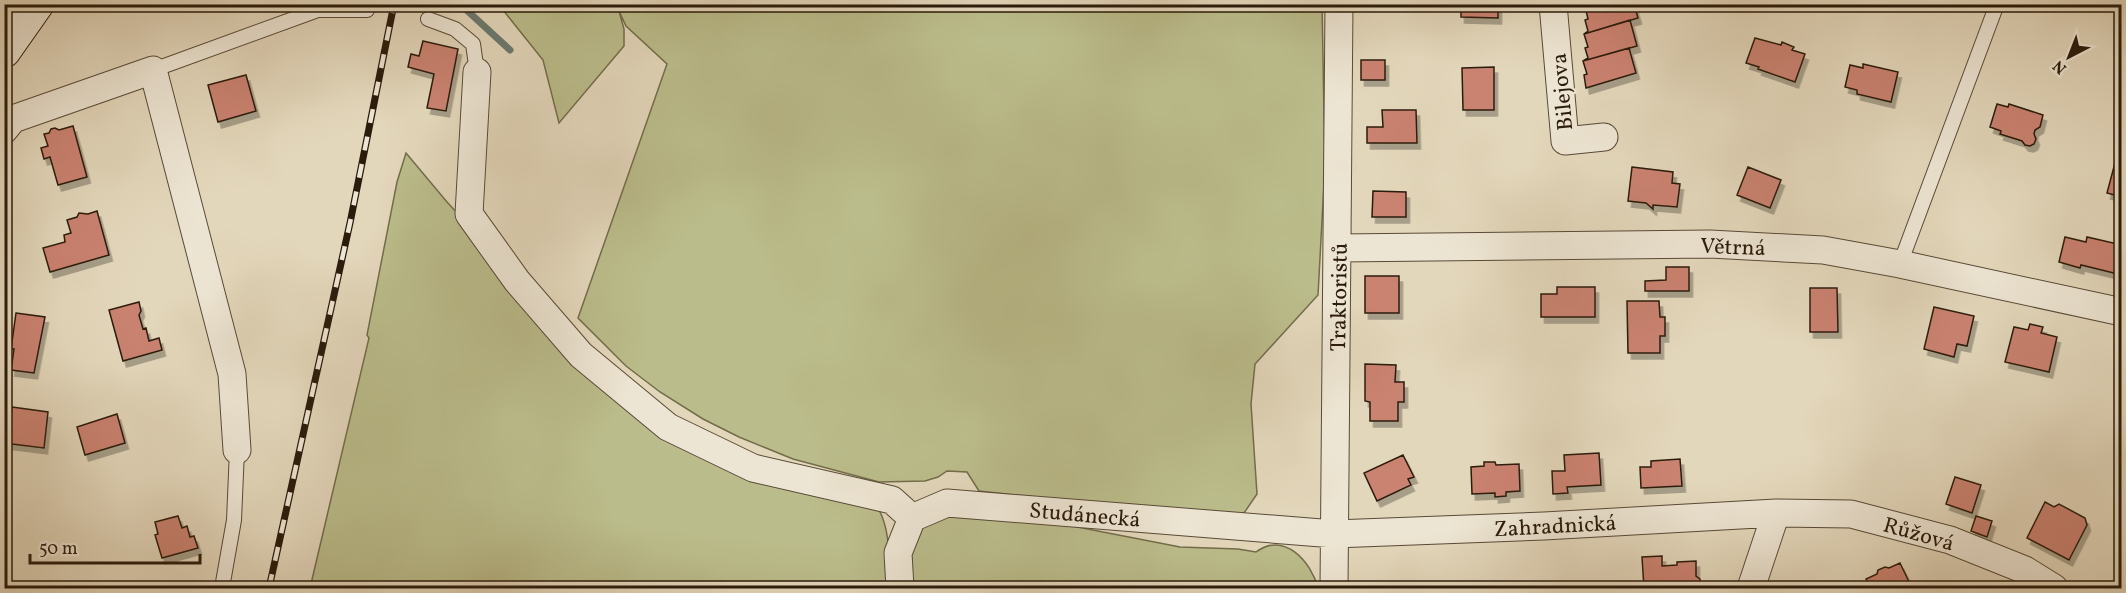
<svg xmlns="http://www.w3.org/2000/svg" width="2126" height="593" font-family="Vollkorn,serif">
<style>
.green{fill:#bbbc8b;stroke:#736c4b;stroke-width:1.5}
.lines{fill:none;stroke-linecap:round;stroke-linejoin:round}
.stream{stroke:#6b7a70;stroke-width:7}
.building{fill:#ca8271;stroke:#2b1b0b;stroke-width:1.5;filter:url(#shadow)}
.service-casing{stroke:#594a37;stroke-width:16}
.minor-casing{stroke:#594a37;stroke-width:29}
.secondary-casing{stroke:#2b1b0b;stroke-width:35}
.service{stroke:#ede5d3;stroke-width:14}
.minor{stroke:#ede5d3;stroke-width:27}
.secondary{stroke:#ede5d3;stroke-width:33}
.rail-casing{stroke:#2b1b0b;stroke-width:7}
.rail{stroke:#ede5d3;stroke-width:4.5;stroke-dasharray:14;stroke-linecap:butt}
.labels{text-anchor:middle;stroke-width:4.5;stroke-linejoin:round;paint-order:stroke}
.street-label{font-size:22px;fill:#2b1b0b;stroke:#ede5d3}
</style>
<defs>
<filter id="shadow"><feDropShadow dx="3.5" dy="6" stdDeviation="0" flood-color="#0004"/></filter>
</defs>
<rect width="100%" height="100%" fill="#e3d7bb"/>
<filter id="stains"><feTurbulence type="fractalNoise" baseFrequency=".00333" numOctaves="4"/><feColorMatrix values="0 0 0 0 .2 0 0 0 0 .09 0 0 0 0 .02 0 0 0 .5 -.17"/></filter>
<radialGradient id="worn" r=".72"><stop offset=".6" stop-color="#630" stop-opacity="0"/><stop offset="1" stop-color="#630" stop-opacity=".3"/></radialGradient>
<path class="green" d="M499,5H1322L1325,165L1318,295L1255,364L1251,404L1257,494L1244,513L1234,518L979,491L967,472L947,471L938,477L925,481L879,482L793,459L739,437L703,419L660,392L626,366L578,318L667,64L626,26L619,11L624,29V46L559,123L543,60Z
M406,153L447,202L471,228L675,436L878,508C892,533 888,561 889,588H310L369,338L367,335L397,182Z
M938,514L1062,524L1180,547L1238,549L1256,552C1285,531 1311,562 1318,588H908L913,538L923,525Z"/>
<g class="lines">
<path class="stream" d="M460,4L510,50"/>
</g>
<path class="building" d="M1461,4H1498V18L1461,17Z
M1589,4H1634L1638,18L1584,34L1588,31L1585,20L1588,19L1585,6Z
M1630,20L1637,46L1583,61L1588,58L1585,48L1588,47L1584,34Z
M1755,38L1781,45L1782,42L1794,47L1792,50L1805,54L1795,82L1758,69L1759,67L1746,63Z
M423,41L458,49L446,111L427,108L434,74L408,67L411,54L419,56Z
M1629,48L1636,73L1586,88L1584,75L1587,74L1583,61Z
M1361,60H1385V80H1361Z
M1863,64L1898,72L1891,102L1857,94V90L1845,87L1850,65L1863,68Z
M1494,67V110H1463L1462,68Z
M246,75L256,111L218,122L208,85Z
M1997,104L2008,107L2009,104L2043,115L2040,127L2035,130L2034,134L2036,139L2034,144L2030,146L2025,145L2022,141L2000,134L2001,131L1990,127Z
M1382,110H1416L1417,143H1367V127H1383Z
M73,126L87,177L58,185L50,157L44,159L41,148L48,146L44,134L49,133L51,129L55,128L59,130Z
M2116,159L2122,160V197L2107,193Z
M1632,167L1673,172L1672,183L1680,184L1677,207L1653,205V209L1646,203L1628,201Z
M1748,167L1781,180L1770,208L1737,195Z
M1373,191L1406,192V217H1372Z
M97,211L109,255L50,272L43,248L65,242L64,235L71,233L67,220L77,217L79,213L88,214Z
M2065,237L2086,242L2087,237L2122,245V275L2081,265L2080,268L2059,262Z
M1666,267H1689V291H1645V281L1666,280Z
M1365,276H1399V313H1365Z
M1557,287H1595V317H1541V294H1557Z
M1810,288H1837L1838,332H1810Z
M1627,301H1659L1660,317H1665V336H1660V353H1628Z
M139,302L141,311L139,315L143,329L146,328L149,341L159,338L162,350L123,361L109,310Z
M1934,307L1974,316L1967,346L1957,344L1954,357L1924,349Z
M16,313L45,317L34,373L11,370L14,349H11Z
M2030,324L2043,327L2041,333L2057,337L2049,372L2005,362L2014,327L2028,330Z
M1365,364L1396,365L1395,382H1404V402H1398V421H1370V402L1365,401Z
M12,407L48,412L44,448L4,443V432L9,433Z
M117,414L125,443L85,455L77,427Z
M1599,453L1601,485L1567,487L1568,493L1553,494L1552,471H1565L1564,455Z
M1403,455L1414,477L1408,479L1411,485L1377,501L1364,473Z
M1680,459L1682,486L1641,488L1640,467H1651V461Z
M1484,462H1495L1496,465L1519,464L1520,491L1506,492V496L1495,497V493L1472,494L1471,467L1484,466Z
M1955,477L1981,485L1972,513L1946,504Z
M2045,502L2054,507L2059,504L2085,518L2087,525L2069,560L2027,538Z
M178,516L182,528L187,526L190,537L194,536L198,548L162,558L155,535L158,534L155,522Z
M1976,516L1992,521L1987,537L1971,531Z
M1662,556V566L1677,565V562L1696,561V576L1700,579V586L1698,588H1644L1642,557Z
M1900,563L1912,588H1871L1866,579L1877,574L1878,570L1885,567L1889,568Z"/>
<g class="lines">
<defs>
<path id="service" d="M428,19L455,29L473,44L477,72
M153,70L318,10H367
M1900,264L1997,4
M222,588L234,520L237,450"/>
<path id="minor" d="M1553,4L1565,141L1604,137
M477,72L469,214L517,281L581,355L668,427L753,468L892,500L912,518
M4,130L13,119L153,70L232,374L237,450
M1339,248L1710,244L1823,250L1900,264L2122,312
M900,588L898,553L912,518L947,503L1334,534L1544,526L1776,513L1851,514L1950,540L2025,570L2054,588
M1334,588L1339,4
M1751,588L1776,513"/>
<path id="secondary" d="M4,51L37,4"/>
</defs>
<use href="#service" class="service-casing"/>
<use href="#minor" class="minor-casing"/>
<use href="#secondary" class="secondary-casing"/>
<use href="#service" class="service"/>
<use href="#minor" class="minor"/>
<use href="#secondary" class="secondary"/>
<defs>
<path id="rail" d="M269,588L350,223L394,4"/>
</defs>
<use href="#rail" class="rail-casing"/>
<use href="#rail" class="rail"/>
</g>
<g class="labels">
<g class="street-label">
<text transform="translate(1561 92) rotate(-95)" y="8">Bilejova</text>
<text transform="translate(1733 246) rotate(2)" y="8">Větrná</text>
<text transform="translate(1338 297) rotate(-89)" y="8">Traktoristů</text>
<text transform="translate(1085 514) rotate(5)" y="8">Studánecká</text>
<text transform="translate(1555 525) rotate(-3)" y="8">Zahradnická</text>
<text transform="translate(1919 533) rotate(16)" y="8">Růžová</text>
</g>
</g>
<rect width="2126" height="593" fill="none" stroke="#e3d7bb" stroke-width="24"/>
<rect x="6" y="6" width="2114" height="581" fill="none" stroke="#2b1b0b" stroke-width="3"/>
<rect x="12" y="12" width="2102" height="569" fill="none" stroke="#2b1b0b" stroke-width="1.5"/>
<g transform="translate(2069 57) rotate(222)" stroke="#ede5d3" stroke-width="4.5" paint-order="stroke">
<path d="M0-4.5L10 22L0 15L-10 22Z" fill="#2b1b0b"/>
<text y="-9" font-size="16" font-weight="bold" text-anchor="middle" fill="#2b1b0b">N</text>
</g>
<path d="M30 554v9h170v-9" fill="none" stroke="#2b1b0b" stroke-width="3"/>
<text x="39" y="554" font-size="18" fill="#2b1b0b" stroke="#ede5d3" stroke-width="4.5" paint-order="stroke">50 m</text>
<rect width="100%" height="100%" filter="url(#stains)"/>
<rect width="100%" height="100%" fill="url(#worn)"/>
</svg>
